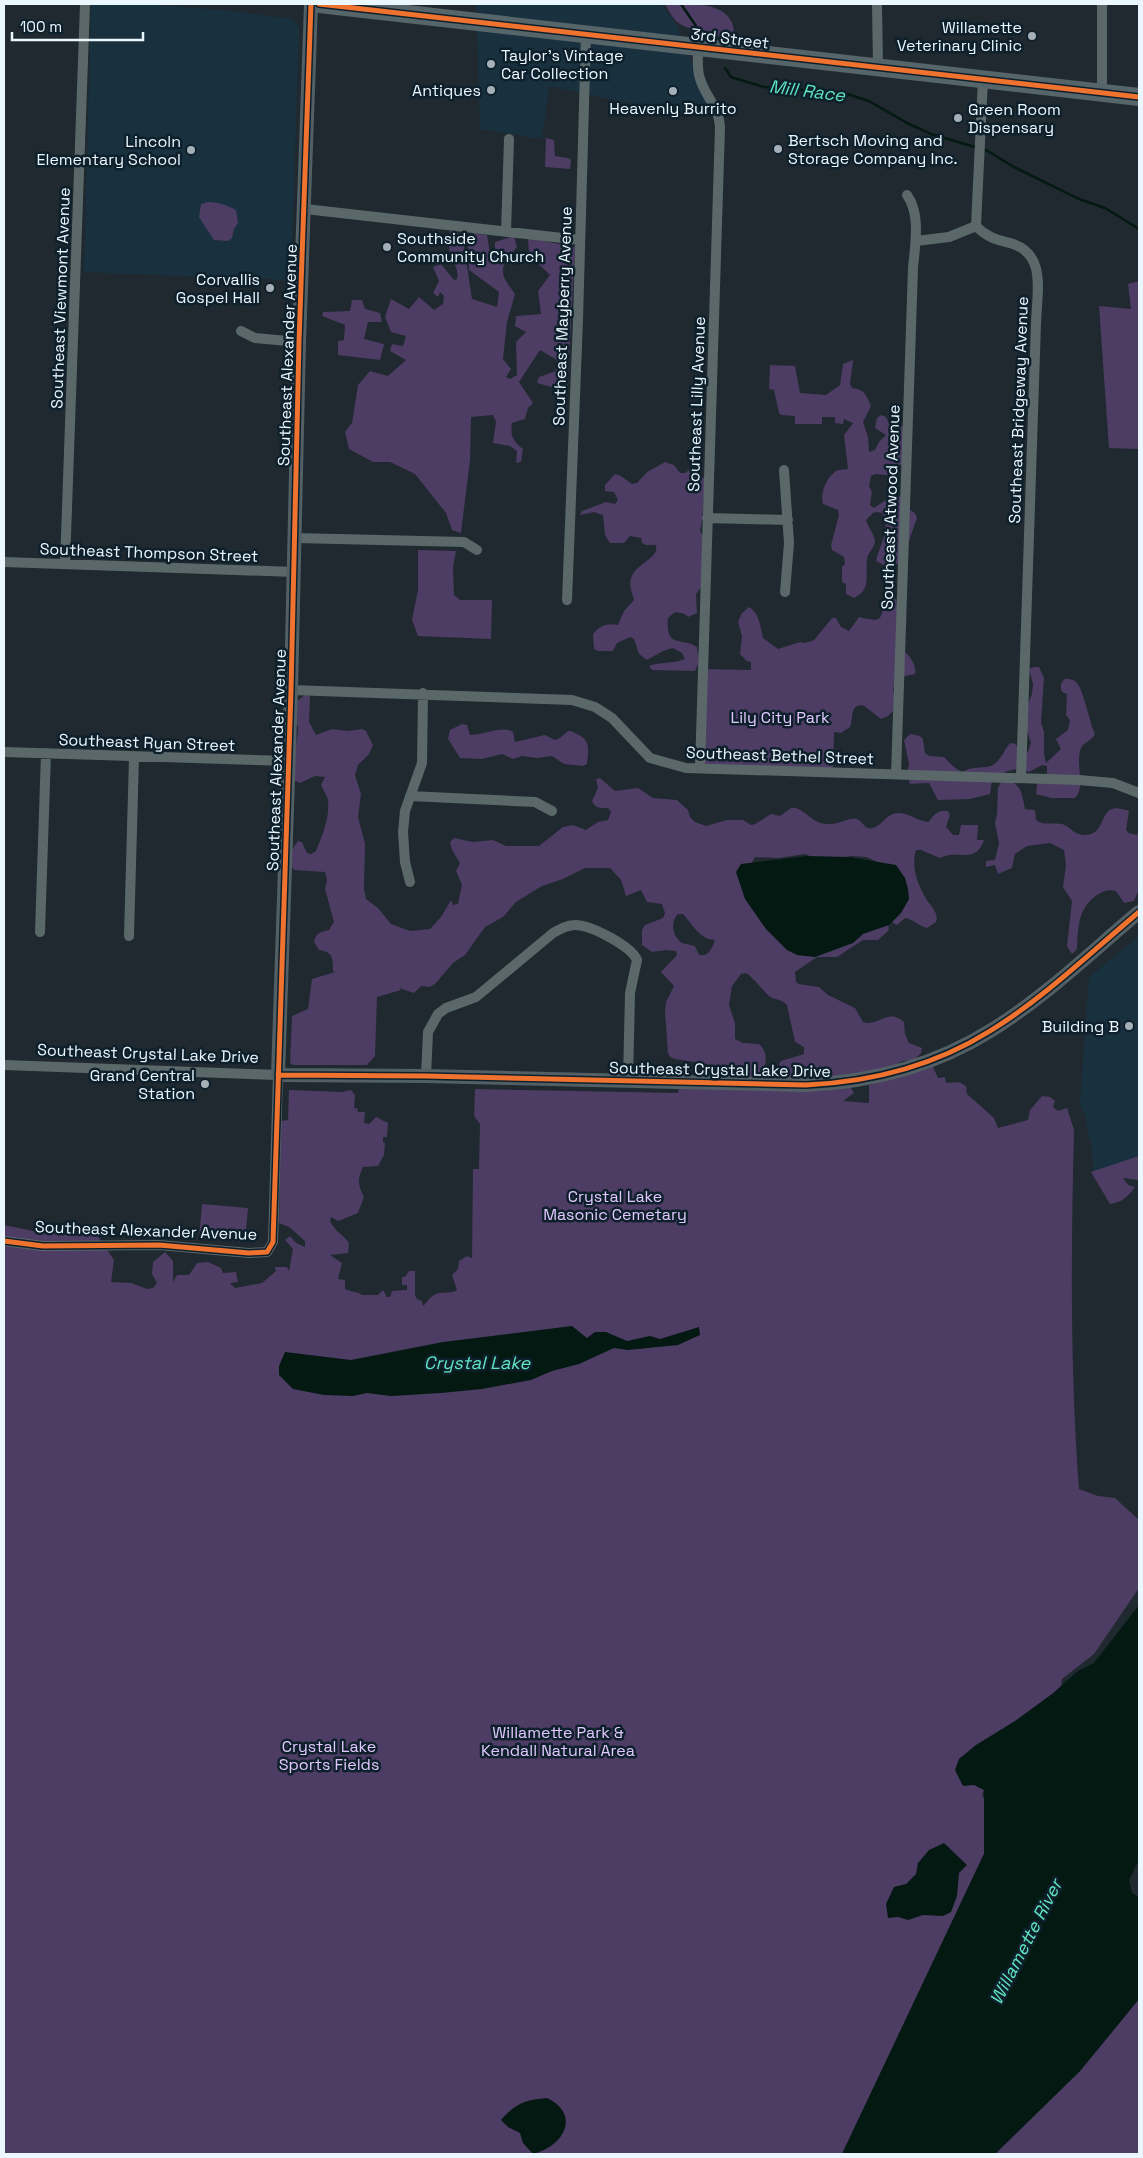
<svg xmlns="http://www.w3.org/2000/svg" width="1143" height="2158" font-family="'Space Grotesk',sans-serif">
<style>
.built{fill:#19313f}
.green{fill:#4d3c63;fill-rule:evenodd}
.water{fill:#031912}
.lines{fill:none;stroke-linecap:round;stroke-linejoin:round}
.stream{stroke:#031912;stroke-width:2.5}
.street{stroke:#5a686a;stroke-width:10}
.secondary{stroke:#526065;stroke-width:14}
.highway{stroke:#56656a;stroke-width:18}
.cycleway-casing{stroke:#0e202c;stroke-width:8}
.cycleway{stroke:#ef722f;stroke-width:5}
.poi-dot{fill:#a4afb6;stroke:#0e202c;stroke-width:2}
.labels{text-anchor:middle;stroke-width:5;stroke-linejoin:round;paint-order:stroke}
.poi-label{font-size:16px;fill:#ebf7ff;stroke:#0e202c;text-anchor:end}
.street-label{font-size:16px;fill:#ebf7ff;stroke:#0e202c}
.park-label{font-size:16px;fill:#e2c8fe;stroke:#0e202c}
.water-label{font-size:18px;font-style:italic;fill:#5fe5bf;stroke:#0e202c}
</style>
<rect width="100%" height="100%" fill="#1f292f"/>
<path class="built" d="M91,4H148L231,11L293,19L299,27L291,280L84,272Z
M476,4H662L677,26L713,114L656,109L549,86L542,139L480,129Z
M1139,936V1162L1094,1174L1091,1139L1088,1137L1086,1117L1080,1104L1089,977Z"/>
<path class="green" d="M665,4C696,4 739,0 734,42H725C714,27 691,34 676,21C671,16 668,9 665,4Z
M546,138L554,140L555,156L568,158L571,160L570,169L545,167Z
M208,202C218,202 227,205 236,210L238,223L234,229L232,238L228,241L214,240L199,217L201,204Z
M450,231H456L463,239L472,299L497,307L499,292L469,270L468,245L474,233L487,235L490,254L495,257V242L514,236L517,247C499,269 498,271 515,294L507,322L503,359L511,369L506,377L510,379L517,375L516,342L526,332L515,326L516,316L541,314L538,291L550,275L529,255L528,238L575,247L566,414H555V388L537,383L539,377L556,371L557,360L540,350L519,382L533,403L528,408L525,419L512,423C510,436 513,441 523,449L521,462L516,463L517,451L510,446L493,443L496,422L493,415L471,417L470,460L461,533L452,530L446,513L415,474L390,462H373L349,449L345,432L352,423L358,385L370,371L388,376L406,360L390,351L392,344L403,346L406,336L391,332L385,317L391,299L409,309L419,297L434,310L443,304L444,296L440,292L438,297L433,293L439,281L433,267L441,264L454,280L457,279C459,269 454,265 451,256C448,248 449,239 450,231Z
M1139,281V449L1109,448L1099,306L1131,309L1128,284Z
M352,300H362L365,309L380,313L382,322H368L364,339L384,344L380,360L338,355V341L344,340L345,325L322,316L323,312L350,311Z
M853,360L850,384L852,388C865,390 866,394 871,406L863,422L868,437L869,452L875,450L879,442L886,435L875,428L877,418L881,415L886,417L890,426L901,425L904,428L902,464L887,475L875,474L871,476L869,486L872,492L870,505L874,508C883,502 893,493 904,498L907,508L915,513L917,518L909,541L903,548L901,562L889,568L876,561C879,546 892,527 882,513L877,512L873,513L866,520C868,527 875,535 875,542C874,549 867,553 867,560C865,576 872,589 854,598L846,594V584L842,582V567L845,564L844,557L832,550L831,545L839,515L838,510L823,504C820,493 826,478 836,471C839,469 844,470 848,469L844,435L853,423L844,419L843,424L835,423V417H822V424H795V416L781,415L779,413L774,390L769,389L770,365L795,366L800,393L826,395L840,385L843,364Z
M665,462L674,465L680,473H685L693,467C696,470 703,477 705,480L702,521L700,531L705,539L708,579L696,594L697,613L688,617L685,614L675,612L668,618C665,649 682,637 697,647L699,662L695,671L652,670L649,666C657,662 673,664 685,659L682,653L673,648L663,651L647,660L639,654L634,639L630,637L617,643L613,651H598L594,649L593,634C601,625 607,623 618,625L624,611L634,600C632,592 628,584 632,576C637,563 659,559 656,545H646L642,543L641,538L630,536L624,543H610L605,535L603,515L594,512L580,515L582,511L606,502L615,504L618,500L614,492L605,491V485L615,474L621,476L632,484L637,483L647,472Z
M418,550L456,551L453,567L454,595L460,600H492L491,639L418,636L412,620L418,590Z
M887,597L896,599L905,652C911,657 917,667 915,674L896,678L893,689L896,708L888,716L881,719L863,705C849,705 854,718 850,727L841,733L834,732L833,773L700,768L703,669L751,670V662L747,661L740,654L742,636L738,622L742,613L749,607C760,614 760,626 763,638L778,649L800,642L805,643L814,640L832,618H836L841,627L849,631L859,617C888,625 878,615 887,597Z
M1034,667H1039L1044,678L1041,723L1044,732V754L1046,763L1061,749L1056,739L1068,730L1070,720L1066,715L1067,694L1062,692C1060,687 1060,683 1065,679C1069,679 1073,679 1076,682C1083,687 1090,724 1095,734C1091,742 1082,742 1080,751C1076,768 1086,785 1075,798H1051L1036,794L1037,784L1047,775V766L1042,765L1029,772C1015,765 1003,772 992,780L990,794L970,799L938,800L929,783L910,784L907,774L909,764L904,740L910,734L920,736L923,739L925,753L929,756L944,757L954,767L962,772C971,767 976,768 986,767C999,766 1003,751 1010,743L1016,744L1019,753L1024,754L1028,752L1031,743L1026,728V708L1032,694L1033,684L1029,669Z
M305,695L310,696L309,722L316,735L332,729L348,731L362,729L366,731L373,745L369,754L358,765L355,775L361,794L358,817L365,844L364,889L366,899L378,908L391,924L410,931L430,929L441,917L451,900L453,905L458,904L462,885L456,871L460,863L452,850L450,842L454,838L473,842L493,840L506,846H539L563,827L573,825L586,830L598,822L608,820L611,812L608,808C601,808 595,809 592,801L598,788L596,779L600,778L615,791L638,788L653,798L677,800L688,810L690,817L695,822L706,826L727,820H743L751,825L755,824L771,814L780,816L791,808H796C809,813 813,825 830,824C839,824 849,817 857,819C863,821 864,830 873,828C882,826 886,813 899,813C910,813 919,822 929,822C934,814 938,810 948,811L950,815L946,827L953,835H959L961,825H978L977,840H984C975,865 959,849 940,858L921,850H916C911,866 917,883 925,897C929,905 935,907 937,918L936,922L927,928C919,926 913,919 905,918L897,925L893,923L880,863L866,857L851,856L830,860L817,859L805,854L779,858L755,857L750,866L848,937L888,924L889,930L878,940H863L837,957H817L795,972L796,982L799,984L819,987L828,995L855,1008L863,1022C877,1028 888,1007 904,1022L905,1034L909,1043L922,1048L921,1053L914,1060L902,1061L882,1072L849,1084L854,1093L843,1101L869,1103V1085L933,1067L938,1078L945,1077L946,1083L959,1082L966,1086L967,1094L994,1118L998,1128L1028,1120L1030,1110L1042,1096L1050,1097L1055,1101L1053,1107L1058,1111L1067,1108L1074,1130C1071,1250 1070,1369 1079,1489L1098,1496L1115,1498L1139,1520V1588L1094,1654L1062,1679L1061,1687L987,1780L982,1795L984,1799V1854L842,2154H4V1225L38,1232L93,1229L114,1260L111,1282L131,1283L147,1289L153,1288L157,1283L152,1274L153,1262L165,1252L173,1261V1282L177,1275H189L197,1263L208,1262L221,1268L223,1273L236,1272L238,1282L230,1283L235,1288L262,1283L276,1271L275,1267H287L289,1271L293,1249L285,1240L290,1236L296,1243L305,1247V1241L289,1227L279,1223L281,1121L288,1120L289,1090L342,1092L351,1090L355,1095L354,1108H357L358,1112H365L364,1123L369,1124L376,1117L388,1123L387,1137H383V1142L385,1143L384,1155L378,1166L363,1167C357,1180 358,1185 364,1197L358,1213L338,1221L331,1217L330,1221C335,1232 343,1234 349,1243L348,1253L330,1255L342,1263L338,1279L345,1280V1289C351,1292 357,1291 362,1295H378L383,1290L387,1297H390L392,1291L407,1290V1285H402V1277H405L409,1271H415V1295L417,1299L422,1301L423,1306C428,1302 430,1296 436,1294C443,1291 451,1294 457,1290L452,1275L458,1269L459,1261L467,1256L472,1258L473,1169H479L480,1124L474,1116L475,1089L678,1093L681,1080L713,1077V1071L707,1064L675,1059L670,1057L668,1053L665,1011L666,1002L674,986L661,972L677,955L676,951L666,950L652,952L642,945V930L645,925L663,918L665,913L662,904L647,902L641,890L626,896L621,880L610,868H585L563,879L542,886L516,902L503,917L485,927L465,955L453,963L435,984L430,987L421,986L414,993L399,988L401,990L377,997L375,1056L367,1065H293L290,1063L292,1016L308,1009L312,979L335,972L333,971C333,958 333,952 319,950L314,942C316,933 320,932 329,930L334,922L325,889L327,880L325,872L294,870L289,862L293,848L298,841L302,842L307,853L311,854L316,851C322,836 330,818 328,800C327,795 323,790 321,785L325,777L315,776L300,783L291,779L298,731V726L293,718L297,701ZM678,914H683C693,925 699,939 715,940C712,948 709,957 699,955L695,946C691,945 685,944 682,943C672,936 670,922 678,914ZM746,973C755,979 761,989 769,996C774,1000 782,999 787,1005L795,1042L804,1047V1054L781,1061C776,1069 780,1072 786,1077L784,1082L765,1079L762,1075C766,1063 769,1053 759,1044L743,1043L735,1039V1023L729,1005L732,986L741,974Z
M462,724L467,725L470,735C484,735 503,725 513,732L515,742L545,735L555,740L560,738L568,731C573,731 574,733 579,735C591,741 588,752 587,764L583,766L564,764L552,756L537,758L522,756L513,759L502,754L482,759L460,758L448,739L450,730Z
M1003,778C1022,785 1021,790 1025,809L1035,810L1036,820C1043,826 1053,822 1062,824C1070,826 1073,834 1083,835C1111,837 1094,798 1129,811L1126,830L1129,833L1137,835L1139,829V889L1134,901L1124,903L1116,891C1108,889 1104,891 1097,895C1078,908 1078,927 1077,949L1072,954L1067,946L1072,901L1063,887L1066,865L1064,850L1050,843L1027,846L1015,854L1012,868L998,874L995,865L986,867V861L995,860L999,843L995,823L997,814L998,788Z
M1139,1156V1180L1123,1178L1128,1185L1135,1187C1128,1197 1122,1202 1110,1204L1091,1172Z
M202,1204L248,1208L245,1242L199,1238Z
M1139,1999V2154H995L1080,2071Z"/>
<path class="water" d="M807,856L849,857L896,865L905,878L908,889L909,899L901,913L889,925L863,934L853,943L815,957L797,955L787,950L766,929L745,899L736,872L741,864Z
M572,1326L587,1338L595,1332H606L627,1341L650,1336L660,1339L699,1327L700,1335L678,1345L628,1350L614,1348L579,1364L552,1371L531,1380L482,1389L441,1393L391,1396L367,1393L353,1396L324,1395L293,1389L279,1375V1366L285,1352L351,1360L443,1342Z
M1139,1605V1860L1129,1880L1132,1893L1139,1897V1999L1080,2071L995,2154H842L984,1854V1790L974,1785L963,1786L955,1770L959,1759L976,1745L1015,1721L1052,1694L1078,1671L1094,1663Z
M944,1843L967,1865L959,1873L957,1896L951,1912L943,1916L923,1915L908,1920L898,1917L888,1918L886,1904L894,1887L906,1884L916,1874L918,1863L929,1850Z
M547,2098C582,2115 563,2147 533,2154L523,2143L520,2133L508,2127L501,2120C516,2103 525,2100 547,2098Z"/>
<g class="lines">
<path class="stream" d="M681,4L696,26
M725,68L731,77L764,87L844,93L869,101L907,123L931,134L975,147
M986,150L1014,167L1079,199L1105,208L1139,229"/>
<path class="street" d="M877,4L878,67
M1102,4V93
M698,47C698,56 697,66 699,75C703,95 719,105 720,127L700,768
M983,79L976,226C985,236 996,240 1010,243C1047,253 1037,292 1036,323L1021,778
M305,209L580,240
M506,232L509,139
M916,241L949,237L976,226
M241,331L255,338L299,342
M784,470L789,543L785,592
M707,518L788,520
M295,538L464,542L477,550
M4,562L294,572
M65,564L85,4
M567,600L578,320L586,34
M291,690L572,700L595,707L612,718L650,758L686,768L1079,780L1113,783L1139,793
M4,752L288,761
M896,774L913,268C915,245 921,214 907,195
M410,796L535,802L552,811
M410,882L405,862L403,832L405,811L422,763L423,693
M40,932L46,753
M129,936L134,757
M4,1065L278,1075L273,1242L267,1252L249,1253L159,1245L43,1246L4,1241
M426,1076L428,1032L438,1014L446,1008L476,997L553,933C560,929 567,925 575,925C591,925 631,946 637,960L630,993L628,1080"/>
<path class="secondary" d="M311,4L299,342L291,690L278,1075L426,1076L806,1085C871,1082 934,1066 990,1031C1044,998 1091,952 1139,912"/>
<path class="highway" d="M319,4L1139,97"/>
<defs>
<path id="cycleway" d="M319,4L1139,97
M278,1075L426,1076L806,1085C871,1082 934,1066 990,1031C1044,998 1091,952 1139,912
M4,1241L43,1246L159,1245L249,1253L267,1252L273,1242L291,690L299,342L311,4"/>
</defs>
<use href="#cycleway" class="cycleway-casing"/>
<use href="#cycleway" class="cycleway"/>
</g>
<g class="poi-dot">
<circle cx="1032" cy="36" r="5"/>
<circle cx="491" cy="64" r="5"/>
<circle cx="491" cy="90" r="5"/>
<circle cx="673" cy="91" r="5"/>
<circle cx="958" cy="118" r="5"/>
<circle cx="778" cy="149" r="5"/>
<circle cx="191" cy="150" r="5"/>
<circle cx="387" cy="247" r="5"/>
<circle cx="270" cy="288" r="5"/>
<circle cx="1129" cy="1026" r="5"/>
<circle cx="205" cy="1084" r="5"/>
</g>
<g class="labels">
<g class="poi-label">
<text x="1022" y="33">Willamette<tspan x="1022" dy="18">Veterinary Clinic</tspan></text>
<text x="501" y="61" text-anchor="start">Taylor's Vintage<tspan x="501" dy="18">Car Collection</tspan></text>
<text x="481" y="96">Antiques</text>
<text x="673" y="114" text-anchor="middle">Heavenly Burrito</text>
<text x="968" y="115" text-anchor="start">Green Room<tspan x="968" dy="18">Dispensary</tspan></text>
<text x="788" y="146" text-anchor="start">Bertsch Moving and<tspan x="788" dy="18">Storage Company Inc.</tspan></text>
<text x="181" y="147">Lincoln<tspan x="181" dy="18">Elementary School</tspan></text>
<text x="397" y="244" text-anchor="start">Southside<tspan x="397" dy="18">Community Church</tspan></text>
<text x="260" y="285">Corvallis<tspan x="260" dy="18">Gospel Hall</tspan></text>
<text x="1119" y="1032">Building B</text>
<text x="195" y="1081">Grand Central<tspan x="195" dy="18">Station</tspan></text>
</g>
<g class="street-label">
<text transform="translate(730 38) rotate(7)" y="6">3rd Street</text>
<text transform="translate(60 298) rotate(-88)" y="6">Southeast Viewmont Avenue</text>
<text transform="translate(562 316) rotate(-88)" y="6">Southeast Mayberry Avenue</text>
<text transform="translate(287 355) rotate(-88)" y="6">Southeast Alexander Avenue</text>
<text transform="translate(696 404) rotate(-88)" y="6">Southeast Lilly Avenue</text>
<text transform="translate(1018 410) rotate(-88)" y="6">Southeast Bridgeway Avenue</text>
<text transform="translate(890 507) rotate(-88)" y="6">Southeast Atwood Avenue</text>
<text transform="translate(149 552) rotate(2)" y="6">Southeast Thompson Street</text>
<text transform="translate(147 742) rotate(2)" y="6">Southeast Ryan Street</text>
<text transform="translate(780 755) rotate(2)" y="6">Southeast Bethel Street</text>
<text transform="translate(276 760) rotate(-88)" y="6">Southeast Alexander Avenue</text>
<text transform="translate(148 1053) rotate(2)" y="6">Southeast Crystal Lake Drive</text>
<text transform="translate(720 1069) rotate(1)" y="6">Southeast Crystal Lake Drive</text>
<text transform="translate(146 1230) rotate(2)" y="6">Southeast Alexander Avenue</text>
</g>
<g class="park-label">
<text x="780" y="723">Lily City Park</text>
<text x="615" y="1202">Crystal Lake<tspan x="615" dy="18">Masonic Cemetary</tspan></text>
<text x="558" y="1738">Willamette Park &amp;<tspan x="558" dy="18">Kendall Natural Area</tspan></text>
<text x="329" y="1752">Crystal Lake<tspan x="329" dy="18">Sports Fields</tspan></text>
</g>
<g class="water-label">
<text transform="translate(807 91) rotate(7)" y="6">Mill Race</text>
<text x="477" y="1369">Crystal Lake</text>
<text transform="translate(1026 1942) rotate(-63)" y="6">Willamette River</text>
</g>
</g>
<rect width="1143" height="2158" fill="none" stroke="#ebf7ff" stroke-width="10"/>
<path d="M12 32v8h131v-8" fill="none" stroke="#ebf7ff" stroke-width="2.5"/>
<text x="20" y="32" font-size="15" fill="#ebf7ff" stroke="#0e202c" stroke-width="4" paint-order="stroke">100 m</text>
</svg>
